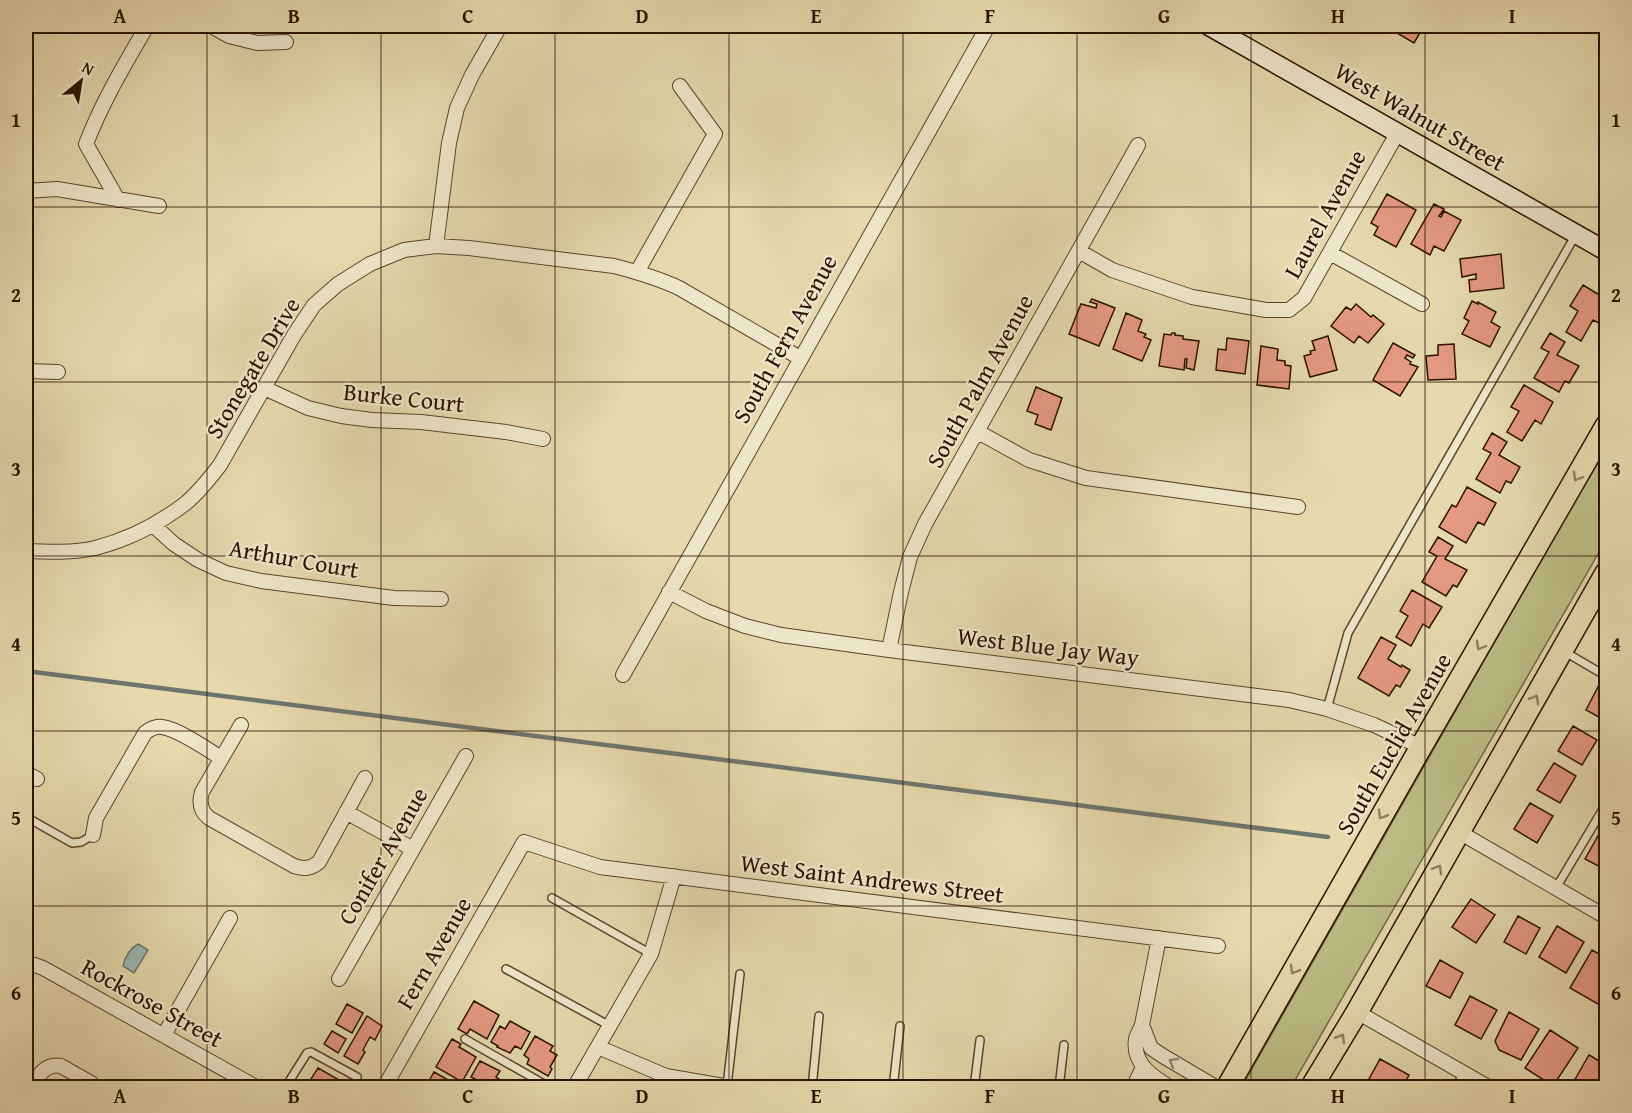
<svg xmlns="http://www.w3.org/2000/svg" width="1632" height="1113" font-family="'Gentium Book Plus',serif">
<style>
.green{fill:#bcbd85;stroke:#746842;stroke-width:1.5}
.water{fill:#99b8b4;stroke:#6d766c;stroke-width:1.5}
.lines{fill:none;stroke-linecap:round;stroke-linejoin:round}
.stream{stroke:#6d766c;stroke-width:4.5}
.building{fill:#e59982;stroke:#2c1200;stroke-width:1.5}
.lane-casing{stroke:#5a442b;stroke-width:10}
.street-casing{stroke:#5a442b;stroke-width:16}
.secondary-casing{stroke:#2c1200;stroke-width:21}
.primary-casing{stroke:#2c1200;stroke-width:24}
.lane{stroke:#eee6ca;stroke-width:7}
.street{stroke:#eee6ca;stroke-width:14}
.secondary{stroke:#eee6ca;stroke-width:18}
.primary{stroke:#e5d9ad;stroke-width:21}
.oneway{stroke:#927f5f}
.oneway2{stroke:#97876f}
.grid{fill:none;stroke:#2c1200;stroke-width:1.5;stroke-opacity:0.55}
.labels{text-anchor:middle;stroke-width:4.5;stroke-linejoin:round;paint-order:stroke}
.street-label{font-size:24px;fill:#2c1200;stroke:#eee6ca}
.neatline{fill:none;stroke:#2c1200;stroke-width:2}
.grid-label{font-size:20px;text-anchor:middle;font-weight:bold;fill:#2c1200}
</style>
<rect width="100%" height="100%" fill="#e5d9ad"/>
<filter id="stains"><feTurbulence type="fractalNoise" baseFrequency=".00333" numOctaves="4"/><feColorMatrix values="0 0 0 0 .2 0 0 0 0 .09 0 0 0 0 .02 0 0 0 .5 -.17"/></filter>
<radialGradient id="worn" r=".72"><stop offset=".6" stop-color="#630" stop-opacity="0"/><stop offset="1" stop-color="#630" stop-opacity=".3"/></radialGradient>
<path class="green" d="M1606,446V540L1291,1087L1241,1088Z"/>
<path class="water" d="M138,944L148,950L134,973L123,966C125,957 129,949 138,944Z"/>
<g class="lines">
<path class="stream" d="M26,671L1328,837"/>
</g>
<path class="building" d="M1385,26H1424L1414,43Z
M1387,194L1416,210L1396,247L1374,235L1378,227L1371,223Z
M1434,204L1444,209L1439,216L1441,217L1444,211L1461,220L1444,251L1434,246L1430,255L1411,244Z
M1501,254L1504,288L1470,292L1469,280L1476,279V274L1462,277L1460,259Z
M1583,285L1606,299V309L1599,323L1593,320L1581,341L1566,332L1578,311L1570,306Z
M1092,299L1115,308L1099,346L1069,334L1081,304L1096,308L1097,304L1090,302Z
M1472,301L1478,304V302L1496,312L1491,322L1500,327L1490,347L1462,334L1469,321L1464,318Z
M1356,304L1371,317L1373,315L1384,324L1368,343L1359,336L1354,343L1331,326L1346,307L1351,310Z
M1126,313L1142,320L1138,331L1146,334L1144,337L1151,340L1142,361L1113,349Z
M1172,333H1175V335L1183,336V339L1199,341L1194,370L1186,368L1187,359H1185L1184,370L1159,366L1164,334L1171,335Z
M1550,333L1565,342L1557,355L1579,366L1569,383L1565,381L1559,392L1534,378L1549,352L1541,348Z
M1328,336L1337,370L1310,377L1304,356L1311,354L1310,351L1315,350L1312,341Z
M1227,338L1249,341L1245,374L1216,370L1218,349L1226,350Z
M1393,343L1415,355L1413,358L1407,355L1405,358L1411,362L1410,364L1418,367L1400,396L1373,380Z
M1454,344L1456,379L1428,380L1426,356L1438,355V345Z
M1261,346L1278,349L1277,360L1285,361V365L1291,366L1289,389L1257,385Z
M1524,385L1553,402L1541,424L1535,420L1522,441L1507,432L1519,411L1511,407Z
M1036,387L1062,398L1051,430L1035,424L1038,415L1027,411Z
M1492,433L1507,442L1499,455L1520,467L1511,483L1506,481L1500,493L1476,479L1491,453L1483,449Z
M1467,487L1496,503L1484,525L1478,522L1466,543L1439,527L1452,505L1456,507Z
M1438,537L1453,546L1445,559L1467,570L1457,587L1453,585L1446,596L1422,582L1437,556L1429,552Z
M1412,590L1442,607L1429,628L1423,624L1411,646L1396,637L1408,616L1400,611Z
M1381,637L1396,645L1388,659L1401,667L1402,665L1410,670L1400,687L1396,685L1389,696L1358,678Z
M1599,685L1606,689V721L1586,710Z
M1573,726L1597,740L1582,765L1558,751Z
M1554,763L1576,776L1560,803L1537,790Z
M1530,803L1553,816L1537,843L1514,829Z
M1603,827L1606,829V870L1585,859Z
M1471,899L1495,915L1476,943L1452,927Z
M1518,916L1540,928L1526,954L1504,942Z
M1557,926L1584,942L1566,973L1539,957Z
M1592,950L1606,958V989L1598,1004L1570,988Z
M1440,960L1463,973L1450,998L1426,986Z
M1470,996L1497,1010L1481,1039L1455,1025Z
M474,1001L499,1015L487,1039L470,1029L467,1034L458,1029Z
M347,1004L363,1013L352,1033L336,1024Z
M1509,1012L1539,1029L1521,1060L1499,1050L1495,1041Z
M367,1016L382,1026L375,1040L370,1037L363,1050L365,1052L358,1064L344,1056Z
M510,1021L530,1032L521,1049L515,1046L510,1053L497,1047L498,1046L491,1042L500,1026L505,1029Z
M1550,1030L1578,1048L1553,1086L1525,1068Z
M332,1031L346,1039L338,1053L324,1044Z
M535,1036L553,1046L550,1051L557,1055L550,1067L552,1069L548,1076L527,1064L529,1059L524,1055Z
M452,1039L461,1044L459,1047L476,1057L462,1082L436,1067Z
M1589,1055L1606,1065V1088H1584L1574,1081Z
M1380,1059L1409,1075L1402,1088H1364Z
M480,1061L500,1071L496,1077L502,1081L499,1088H472L477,1080L471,1077Z
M318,1068L346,1084L344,1088H313L314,1085L309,1082Z
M434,1072L459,1086L458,1088H425Z
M517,1081L525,1085L524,1086L526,1087L527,1086L531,1088H505L508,1082L515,1086Z"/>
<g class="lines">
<defs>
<path id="lane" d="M1565,652L1606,676
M1327,709L1348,633L1575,236
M26,817L72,843L81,842L93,835
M1556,888L1606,804
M552,898L651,954
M506,969L610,1026
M465,1039L551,1088
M727,1086L740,974
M285,1088L307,1053L311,1052L357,1077
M812,1088L819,1016
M893,1088L900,1026
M974,1088L980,1040
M1059,1088L1064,1045
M1455,1088L1464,1073"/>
<path id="street" d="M211,26L229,36L257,43L286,42
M26,191L57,189L159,206
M118,200L86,144C102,102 125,64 147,26
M436,246L449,143L457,108L472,75L500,26
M1079,251L1112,270L1192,297L1266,310H1289L1304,298L1398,132
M1330,253L1422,304
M637,272L715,134L680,86
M26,371L58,372
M264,388L308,408L341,416L372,420L421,422L506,432L543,439
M978,432L1029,460L1086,478L1298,507
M153,525L174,544L198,560L226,573L261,581L394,598L441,599
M26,551C48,552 73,553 95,548C127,540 160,523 186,503C199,492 210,478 220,465L294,335L314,305L338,284L370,264L404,250L436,246L469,248L614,266C637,272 658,278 679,288L800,358
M669,592L706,611L745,626L781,635L889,650L1289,700L1327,709L1374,725L1421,747
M889,650L901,592L910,557L925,524L1138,145
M623,675L988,26
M241,725L202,792C199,802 200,811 209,818L294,866C304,869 311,869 319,862L365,778
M26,773L37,779
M346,812L413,849
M1459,832L1606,917
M93,835L96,818L145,733C150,729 155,726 162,727C178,729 207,749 221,758
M1159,938L1142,1025C1140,1030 1137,1035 1136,1039C1132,1064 1153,1077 1171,1088
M26,962L43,968L254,1086L255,1088
M339,979L466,756
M1357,1012L1490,1088
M1142,1025L1151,1048L1163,1056L1217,1088
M164,1035L230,918
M598,1047L666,1076L735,1088
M31,1088C38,1076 45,1063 61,1066L91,1083
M384,1088L524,842L600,867L1218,946
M574,1088L651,954L674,876
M1133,1088L1143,1067"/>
<path id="secondary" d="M1209,26L1606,251"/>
<path id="primary" d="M1227,1088L1421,747L1606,426
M1311,1088L1357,1012L1606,573"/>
</defs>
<use href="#lane" class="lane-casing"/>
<use href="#street" class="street-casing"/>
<use href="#secondary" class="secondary-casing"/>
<use href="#primary" class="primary-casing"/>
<use href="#lane" class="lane"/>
<use href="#street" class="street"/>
<use href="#secondary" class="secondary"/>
<use href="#primary" class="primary"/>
</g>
<defs><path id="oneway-chevron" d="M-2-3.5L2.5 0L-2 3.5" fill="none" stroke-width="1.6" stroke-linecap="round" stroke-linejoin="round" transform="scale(1.5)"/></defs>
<g class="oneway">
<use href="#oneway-chevron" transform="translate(1577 477) rotate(120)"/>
<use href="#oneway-chevron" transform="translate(1480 646) rotate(120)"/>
<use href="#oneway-chevron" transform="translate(1535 699) rotate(-60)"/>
<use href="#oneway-chevron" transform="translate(1382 815) rotate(120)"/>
<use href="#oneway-chevron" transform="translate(1438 869) rotate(-60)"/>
<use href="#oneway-chevron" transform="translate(1294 970) rotate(120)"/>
<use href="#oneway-chevron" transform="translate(1341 1038) rotate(-59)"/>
</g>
<use class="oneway2" href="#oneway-chevron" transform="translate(1173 1062) rotate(-150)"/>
<path class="grid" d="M207,26V1088M381,26V1088M555,26V1088M729,26V1088M903,26V1088M1077,26V1088M1251,26V1088M1425,26V1088M26,207H1606M26,382H1606M26,556H1606M26,731H1606M26,906H1606"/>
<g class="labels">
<g class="street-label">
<text transform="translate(1420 117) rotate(30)" y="8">West Walnut Street</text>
<text transform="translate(1325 214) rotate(-61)" y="8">Laurel Avenue</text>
<text transform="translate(785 339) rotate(-61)" y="8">South Fern Avenue</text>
<text transform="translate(253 368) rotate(-59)" y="8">Stonegate Drive</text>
<text transform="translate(980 381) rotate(-61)" y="8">South Palm Avenue</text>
<text transform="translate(404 398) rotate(6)" y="8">Burke Court</text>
<text transform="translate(294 559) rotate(10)" y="8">Arthur Court</text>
<text transform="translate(1048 647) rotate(7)" y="8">West Blue Jay Way</text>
<text transform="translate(1394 744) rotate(-60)" y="8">South Euclid Avenue</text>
<text transform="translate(383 856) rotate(-60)" y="8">Conifer Avenue</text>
<text transform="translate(872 879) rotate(7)" y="8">West Saint Andrews Street</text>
<text transform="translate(434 953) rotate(-60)" y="8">Fern Avenue</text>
<text transform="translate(152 1003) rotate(29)" y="8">Rockrose Street</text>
</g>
</g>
<rect width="1632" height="1113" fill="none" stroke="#e5d9ad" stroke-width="66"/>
<g transform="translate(81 81) rotate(30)" stroke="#eee6ca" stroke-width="4.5" paint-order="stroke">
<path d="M0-4.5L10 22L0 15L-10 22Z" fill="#2c1200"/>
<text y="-9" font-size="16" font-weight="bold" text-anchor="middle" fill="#2c1200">N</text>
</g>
<rect x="33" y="33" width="1566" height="1047" class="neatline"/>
<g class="grid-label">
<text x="120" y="23">A</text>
<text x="294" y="23">B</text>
<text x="468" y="23">C</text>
<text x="642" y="23">D</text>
<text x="816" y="23">E</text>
<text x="990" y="23">F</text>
<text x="1164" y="23">G</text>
<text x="1338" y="23">H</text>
<text x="1512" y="23">I</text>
<text x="16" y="127">1</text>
<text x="1616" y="127">1</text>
<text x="16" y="302">2</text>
<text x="1616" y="302">2</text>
<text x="16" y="476">3</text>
<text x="1616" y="476">3</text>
<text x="16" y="651">4</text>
<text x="1616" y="651">4</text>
<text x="16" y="825">5</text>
<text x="1616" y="825">5</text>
<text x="16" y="1000">6</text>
<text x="1616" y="1000">6</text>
<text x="120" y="1103">A</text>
<text x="294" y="1103">B</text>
<text x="468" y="1103">C</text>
<text x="642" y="1103">D</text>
<text x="816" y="1103">E</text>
<text x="990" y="1103">F</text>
<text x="1164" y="1103">G</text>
<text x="1338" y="1103">H</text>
<text x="1512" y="1103">I</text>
</g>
<rect width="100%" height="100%" filter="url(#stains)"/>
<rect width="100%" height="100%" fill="url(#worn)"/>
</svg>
